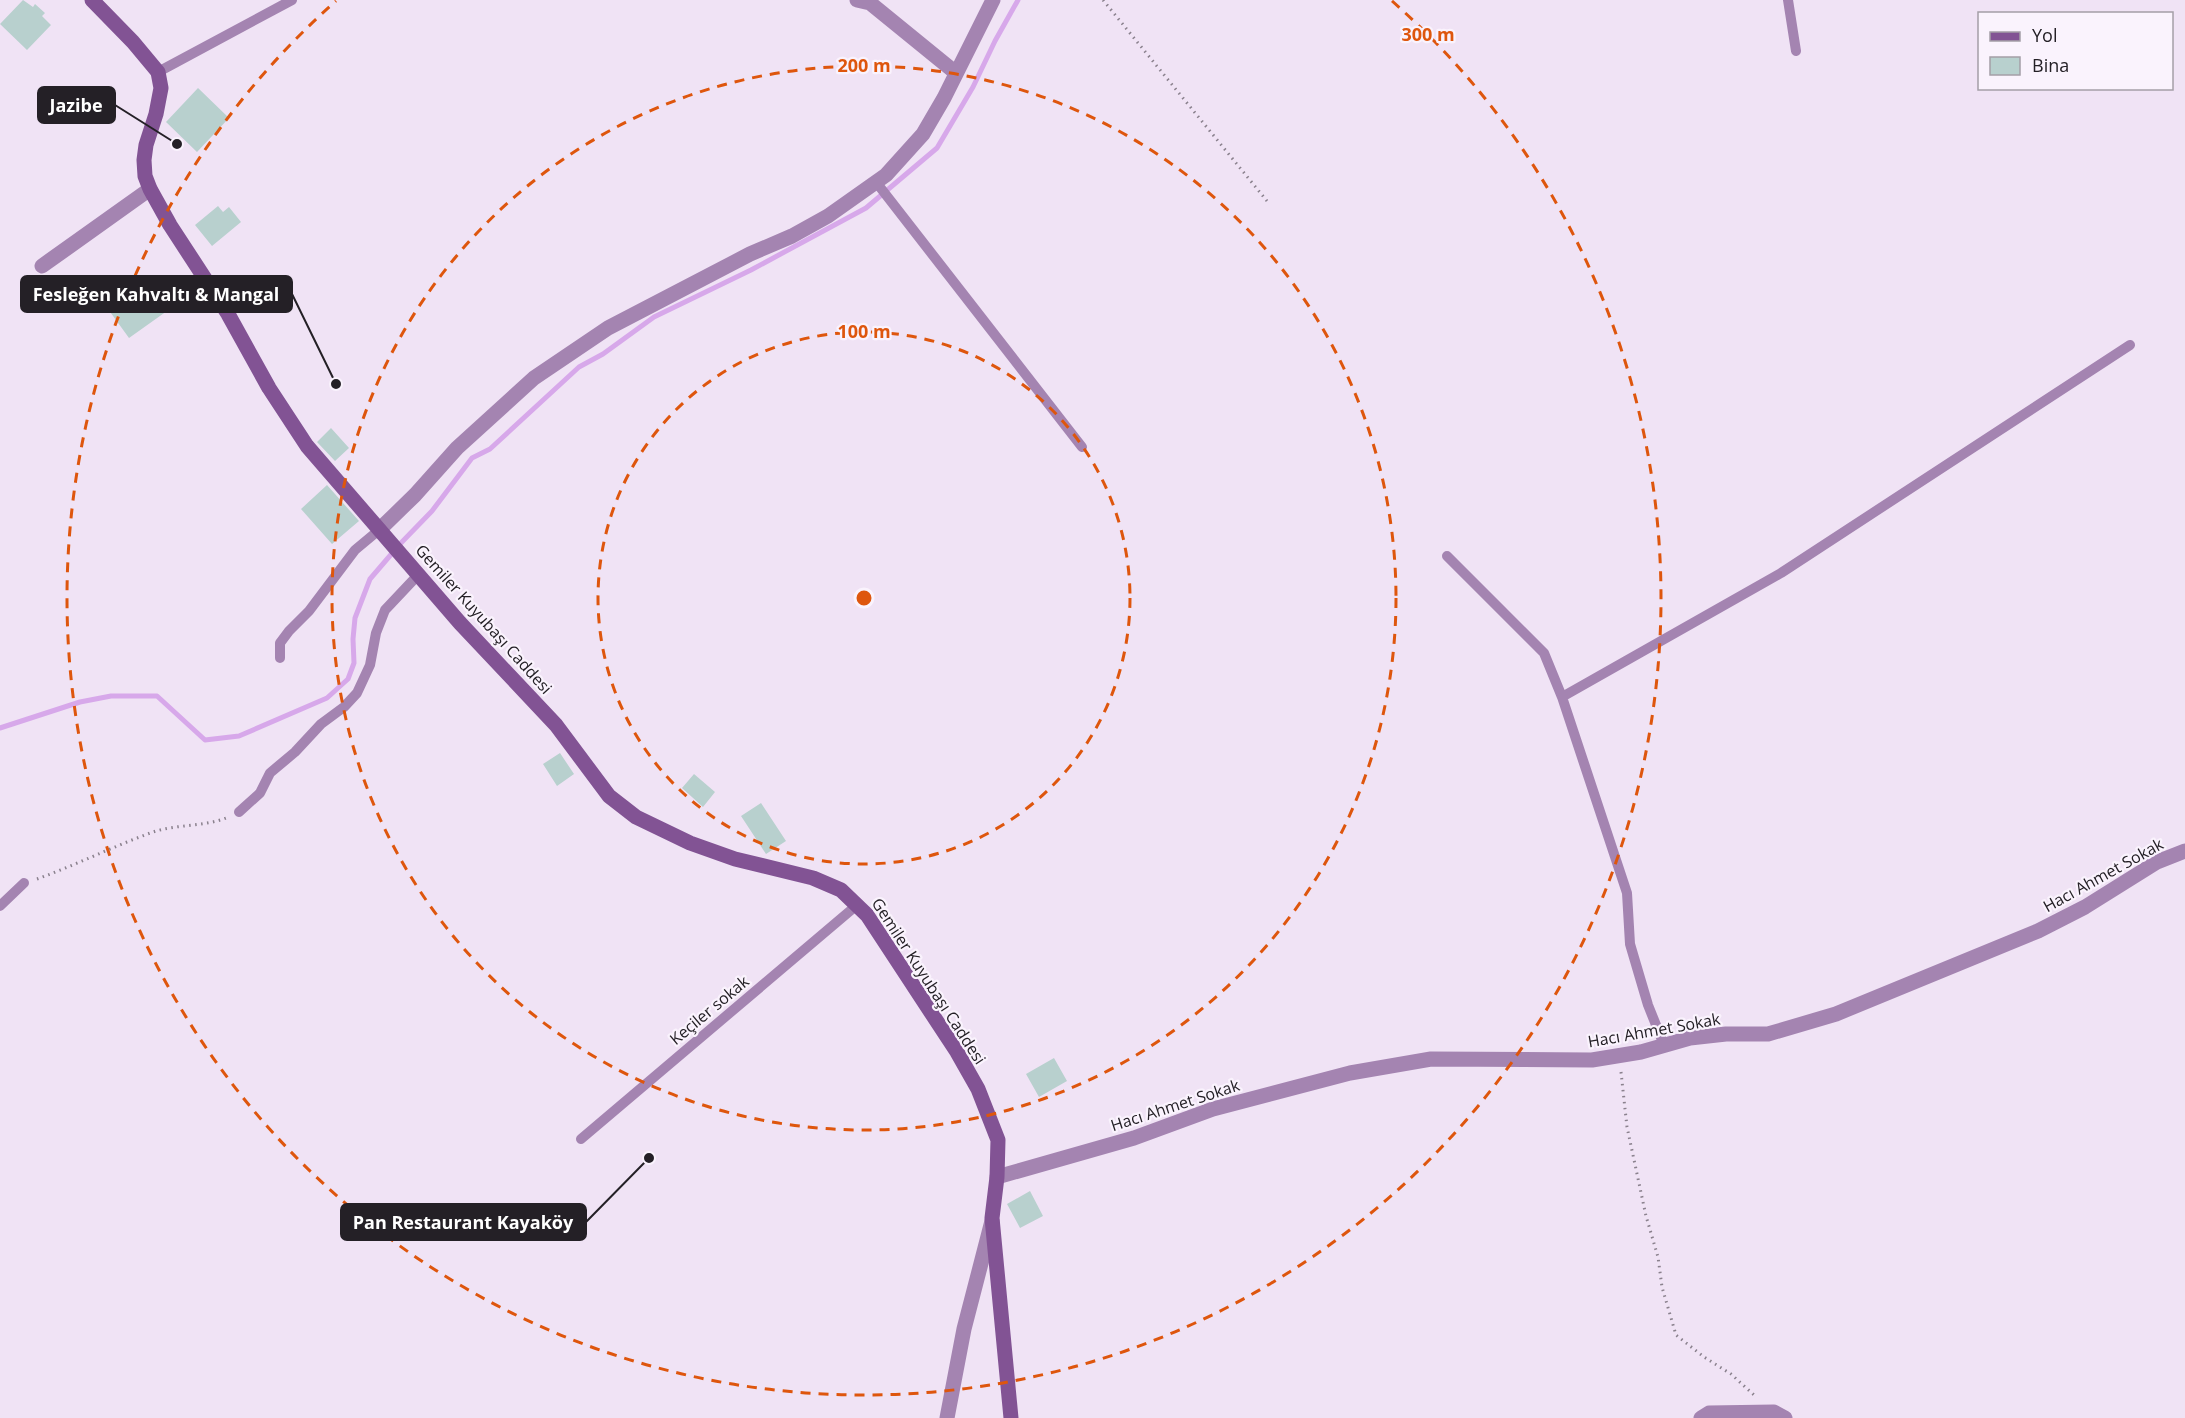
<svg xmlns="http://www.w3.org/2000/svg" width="2185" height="1418" font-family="'Open Sans',sans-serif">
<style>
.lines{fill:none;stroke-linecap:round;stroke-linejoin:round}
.stream{stroke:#d7a8ea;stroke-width:5}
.building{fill:#b8d0ce}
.path{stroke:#8a818d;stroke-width:3;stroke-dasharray:1.5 4.5;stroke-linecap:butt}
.lane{stroke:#a484b1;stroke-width:10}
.street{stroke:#a484b1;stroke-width:15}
.secondary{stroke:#825394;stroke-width:15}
.ring{fill:none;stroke:#de560d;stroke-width:3;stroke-dasharray:10 8}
.labels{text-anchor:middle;stroke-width:4.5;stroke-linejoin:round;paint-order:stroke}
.street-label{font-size:16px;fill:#242026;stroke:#faf3fd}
.centre{fill:#de560d;stroke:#faf3fd;stroke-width:3}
.ring-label{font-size:18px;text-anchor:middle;font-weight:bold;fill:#de560d;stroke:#faf3fd;stroke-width:4.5;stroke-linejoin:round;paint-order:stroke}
.leader{fill:none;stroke:#242026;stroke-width:2}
.callout-dot{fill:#242026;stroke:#faf3fd;stroke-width:2}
.callout{fill:#242026;stroke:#242026;stroke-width:2}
.callout-label{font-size:18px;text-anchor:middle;font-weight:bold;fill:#fff}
</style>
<rect width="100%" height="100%" fill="#f0e3f5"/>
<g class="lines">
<path class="stream" d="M0,728L80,702L111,696H157L205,740L239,736L327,698L348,679L354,663L353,639L355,618L370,579L400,544L432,511L472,458L490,449L579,367L603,354L654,317L751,270L866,208L937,148L973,87L995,41L1018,0"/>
</g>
<path class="building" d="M23,0L33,7L35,4L45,13L42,16L51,25L27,50L0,24Z
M198,88L229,118L197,152L166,122Z
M218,206L223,212L229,207L241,222L212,246L195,225Z
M156,282L168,298L161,303L167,311L129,338L108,309L144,283L148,288Z
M331,428L349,448L335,461L317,442Z
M327,485L359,521L332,544L301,509Z
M560,753L574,774L557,786L543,764Z
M694,774L715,792L703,807L682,788Z
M761,803L786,841L766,854L741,816Z
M1054,1058L1067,1081L1039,1097L1026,1074Z
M1030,1191L1043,1216L1020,1228L1007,1204Z"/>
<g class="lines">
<path class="path" d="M1103,0L1267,201
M37,879C76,865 114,846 153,832C177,824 203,827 226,818
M1621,1072L1627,1127L1646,1216L1658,1257L1662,1287L1676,1335L1704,1357L1731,1374L1754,1395"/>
<path class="lane" d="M1788,0L1796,51
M158,72L292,0
M876,182L1082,447
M1447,556L1544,653L1562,697L1627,893L1630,944L1648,1005L1664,1045
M280,658V643L289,631L309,611L355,550L379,530
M1562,697L1781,573L2130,345
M239,812L260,793L270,773L295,752L321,724L344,707L357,693L370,665L376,633L385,610L418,575
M0,906L24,883
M581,1139L857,905"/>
<path class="street" d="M857,0L870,3L956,73
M42,266L150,189
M379,530L415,495L457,448L534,378L608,328L750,254L792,236L828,216L886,175L923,134L944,98L993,0
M997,1177L1134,1138L1213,1109L1350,1073L1431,1059L1592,1060L1641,1052L1690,1038L1726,1034H1768L1836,1014L2038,931L2085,907L2157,862L2185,851
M947,1418L964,1329L992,1221
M1701,1418L1709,1413L1774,1412L1785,1418"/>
<path class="secondary" d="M92,0L133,42L158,72L161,88L156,114L146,145L144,160L145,176L150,189L170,225L228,314L269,388L307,446L460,623L556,725L609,796L636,817L690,843L735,859L813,878L841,890L867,915L957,1052L978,1089L998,1140L997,1177L992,1218L1011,1418"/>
</g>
<g class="ring">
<circle cx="864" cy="598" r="266"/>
<circle cx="864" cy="598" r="532"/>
<path d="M1392 1A797 797 0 1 1 336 1"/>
</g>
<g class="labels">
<g class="street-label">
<text transform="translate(484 619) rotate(48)" y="6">Gemiler Kuyubaşı Caddesi</text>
<text transform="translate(2103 875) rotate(-29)" y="6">Hacı Ahmet Sokak</text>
<text transform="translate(929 981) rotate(57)" y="6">Gemiler Kuyubaşı Caddesi</text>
<text transform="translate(709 1010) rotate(-40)" y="6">Keçiler sokak</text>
<text transform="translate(1654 1030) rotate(-10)" y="6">Hacı Ahmet Sokak</text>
<text transform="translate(1175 1105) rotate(-18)" y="6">Hacı Ahmet Sokak</text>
</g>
</g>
<circle cx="864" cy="598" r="9" class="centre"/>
<g class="ring-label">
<text x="1428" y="41">300 m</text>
<text x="864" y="72">200 m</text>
<text x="864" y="338">100 m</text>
</g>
<path class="leader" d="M177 144L115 105M336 384L292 294M649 1158L586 1222"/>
<g class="callout-dot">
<circle cx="177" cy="144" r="6"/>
<circle cx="336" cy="384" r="6"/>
<circle cx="649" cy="1158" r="6"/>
</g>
<g class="callout">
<rect x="38" y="87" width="77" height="36" rx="6"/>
<rect x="21" y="276" width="271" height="36" rx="6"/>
<rect x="341" y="1204" width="245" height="36" rx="6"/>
</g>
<g class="callout-label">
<text x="76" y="112">Jazibe</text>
<text x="156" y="301">Fesleğen Kahvaltı &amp; Mangal</text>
<text x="463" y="1229">Pan Restaurant Kayaköy</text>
</g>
<rect x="1978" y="12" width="195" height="78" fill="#faf3fd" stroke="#a49fa7" stroke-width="1.5"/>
<rect x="1990" y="32" width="30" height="9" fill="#825394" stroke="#a49fa7" stroke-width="1.5"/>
<text x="2032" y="42" font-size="18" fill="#242026">Yol</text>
<rect x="1990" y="57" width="30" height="18" fill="#b8d0ce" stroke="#a49fa7" stroke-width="1.5"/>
<text x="2032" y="72" font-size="18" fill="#242026">Bina</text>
</svg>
